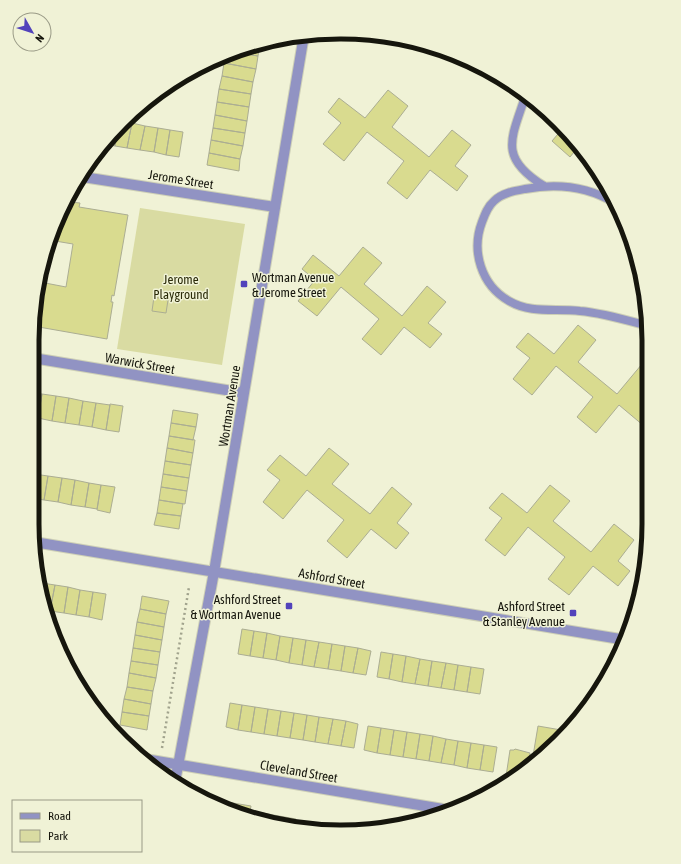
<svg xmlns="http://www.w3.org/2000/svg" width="681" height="864" font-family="'Asap Condensed',sans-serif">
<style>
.green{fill:#d9dba2}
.building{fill:#d9db8f;stroke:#abad93}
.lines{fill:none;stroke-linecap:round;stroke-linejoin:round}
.lane-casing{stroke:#cdcfb6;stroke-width:10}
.street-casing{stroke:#cdcfb6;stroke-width:12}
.path{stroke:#a1a38d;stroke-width:2.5;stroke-dasharray:2 3;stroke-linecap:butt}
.lane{stroke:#9193c3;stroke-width:8}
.street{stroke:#9193c3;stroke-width:10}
.poi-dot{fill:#5243bb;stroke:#f0f2d6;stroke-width:1.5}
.labels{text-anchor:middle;stroke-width:3;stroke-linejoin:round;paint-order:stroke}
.street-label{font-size:13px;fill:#16160d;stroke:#f0f2d6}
.poi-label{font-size:13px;fill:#16160d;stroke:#f0f2d6;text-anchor:end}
.park-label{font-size:13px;fill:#2b2b09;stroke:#f0f2d6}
.rim{fill:none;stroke:#16160d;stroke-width:5}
</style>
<rect width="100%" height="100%" fill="#f0f2d6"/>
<path class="green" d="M140,208L245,224L222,365L117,349Z"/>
<path class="building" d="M260,44L258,56L234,52L241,48Z
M234,52L258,56L256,69L224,63L225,56Z
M224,63L256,69L253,82L222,76Z
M222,76L253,82L251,94L219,89Z
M219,89L251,94L249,107L217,102Z
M388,90L408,106L392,127L429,157L452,130L471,145L455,166L468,176L457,191L430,170L407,199L387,183L404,161L367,132L344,161L323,144L341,123L328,112L339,98L365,118Z
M217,102L249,107L247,121L215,115Z
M215,115L247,121L245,133L213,128Z
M124,122L132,123L127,148L115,146L117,130Z
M132,123L145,126L140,150L127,148Z
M145,126L158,128L154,152L140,150Z
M158,128L170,130L166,155L154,152Z
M213,128L245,133L243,146L211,140Z
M563,128L579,146L570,157L552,141Z
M117,130L115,146L104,144Z
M170,130L183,132L179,157L166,155Z
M211,140L243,146L240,159L209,153Z
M209,153L240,159L239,171L207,165Z
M70,202L80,203L79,207L128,215L114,296L112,295L111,302H113L107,339L33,326L40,282L66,287L73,244L49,240Z
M363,247L382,263L364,284L402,316L427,286L446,302L428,323L442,334L430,348L404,327L381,355L362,339L379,319L341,287L317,316L298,301L315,280L302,269L313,255L339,276Z
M154,297L168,300L166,313L152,311Z
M578,325L596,340L578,362L617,394L642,364L647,369V396L643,401L647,404L646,423L644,426L619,405L596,433L577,417L593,397L556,366L532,395L513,379L530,358L516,347L528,333L554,354Z
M32,392L42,394L38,418L32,417Z
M42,394L56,396L52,421L38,418Z
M56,396L69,398L65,423L52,421Z
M69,398L83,401L79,425L65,423Z
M83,401L96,403L92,427L79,425Z
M96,403L110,405L106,430L92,427Z
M110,404L123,406L119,432L106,430Z
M173,410L198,414L196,427L171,423Z
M171,423L196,427L193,440L169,436Z
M169,436L195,440L193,453L167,448Z
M167,448L193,453L191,465L165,461Z
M329,448L349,464L332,484L370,514L392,487L412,504L397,523L409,533L396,549L371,529L347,558L327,541L344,520L307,490L283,519L263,502L280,480L267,470L280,455L306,476Z
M165,461L191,465L189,478L163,474Z
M34,474L48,476L44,500L32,498Z
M163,474L189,478L187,491L161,487Z
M48,476L62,478L58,502L44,500Z
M62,478L75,480L71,505L58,502Z
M75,480L89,483L85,507L71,505Z
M89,483L101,485L97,509L85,507Z
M101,485L115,487L110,513L97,510Z
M550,485L570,501L553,521L591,552L614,524L634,540L618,561L630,571L618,586L593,566L569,595L548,579L565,557L528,527L505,556L485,540L502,518L489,508L502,493L527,513Z
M161,487L187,491L185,504L159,500Z
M159,500L183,504L181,516L157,513Z
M157,513L181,516L179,529L154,525Z
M42,583L55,585L50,611L45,610L43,604Z
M55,585L68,587L64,613L50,611Z
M68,587L80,590L76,615L64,613Z
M80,590L93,592L89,617L76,615Z
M93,592L106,594L102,620L89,617Z
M142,596L169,601L166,614L140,609Z
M140,609L166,614L164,627L137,622Z
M137,622L164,627L162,640L135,635Z
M242,629L254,631L250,656L238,654Z
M254,631L267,633L263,658L250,656Z
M267,633L280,636L276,660L263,658Z
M135,635L162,640L160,652L133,648Z
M280,636L293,638L289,663L276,660Z
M293,638L306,640L302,665L289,663Z
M306,640L319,642L314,667L302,665Z
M319,642L332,644L328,669L314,667Z
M332,644L345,646L341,671L328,669Z
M345,646L358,648L353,673L341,671Z
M133,648L160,652L158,665L131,661Z
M358,648L371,651L366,675L353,673Z
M381,652L393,654L389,679L377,677Z
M393,654L406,656L402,682L389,679Z
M406,656L420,659L415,684L402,682Z
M420,659L432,661L428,686L415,684Z
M131,661L158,665L156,678L129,673Z
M432,661L446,663L441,688L428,686Z
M446,663L458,665L454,690L441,688Z
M458,665L471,667L467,692L454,690Z
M471,667L484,669L480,694L467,692Z
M72,673L82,675L80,687L73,678Z
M129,673L156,678L153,691L127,687Z
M127,687L153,691L151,704L124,699Z
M124,699L151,704L149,716L122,712Z
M230,703L242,705L238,730L226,727Z
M242,705L255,707L251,732L238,730Z
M255,707L268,709L264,734L251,732Z
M268,709L281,711L277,736L264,734Z
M281,711L294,713L290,738L277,736Z
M122,712L149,716L147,730L120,725Z
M294,713L307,715L303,740L290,738Z
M307,715L319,717L315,742L303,740Z
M319,717L333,719L328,744L315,742Z
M333,719L346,721L341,746L328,744Z
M346,721L358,724L354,748L341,746Z
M368,726L381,728L377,753L364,750Z
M538,726L567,731L558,742L532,762Z
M381,728L394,730L390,755L377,753Z
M394,730L407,732L403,757L390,755Z
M407,732L420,734L416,759L403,757Z
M420,734L433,736L429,761L416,759Z
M433,736L446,739L441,763L429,761Z
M446,739L458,741L454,765L441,763Z
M458,741L471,743L467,768L454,765Z
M471,743L484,745L480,770L467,768Z
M484,745L497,747L493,772L480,770Z
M515,749L530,753L528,765L505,783L510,750H514Z
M215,800L251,806L249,817L215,803Z
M263,813L279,816L278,824L262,822Z
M279,816L296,819L295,826L278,824Z
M338,827L352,830L351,831L337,832Z"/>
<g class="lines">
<defs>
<path id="lane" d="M526,94C512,138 497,157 544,186
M615,203C587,186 557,183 525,189C514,191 502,193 494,201C488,206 485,214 482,222C471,251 481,285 509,301C531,314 555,308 580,311C603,313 626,320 648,326"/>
<path id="street" d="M83,177L275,207
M33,358L244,393
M34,542L626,640
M145,759L449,810
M175,782L214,572L304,35"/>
</defs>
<use href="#lane" class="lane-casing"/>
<use href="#street" class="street-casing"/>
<path class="path" d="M162,748L189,587"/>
<use href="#lane" class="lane"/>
<use href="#street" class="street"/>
</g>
<g class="poi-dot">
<rect x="240" y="280" width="8" height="8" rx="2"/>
<rect x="285" y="602" width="8" height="8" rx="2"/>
<rect x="569" y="609" width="8" height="8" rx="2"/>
</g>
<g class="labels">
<g class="street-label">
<text transform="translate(181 179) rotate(9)" y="5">Jerome Street</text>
<text transform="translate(140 363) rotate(10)" y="5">Warwick Street</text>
<text transform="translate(229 406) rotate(-81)" y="5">Wortman Avenue</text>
<text transform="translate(332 578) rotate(10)" y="5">Ashford Street</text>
<text transform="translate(299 771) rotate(10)" y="5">Cleveland Street</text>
</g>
<g class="poi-label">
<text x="252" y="282" text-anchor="start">Wortman Avenue<tspan x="252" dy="15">&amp; Jerome Street</tspan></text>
<text x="281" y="604">Ashford Street<tspan x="281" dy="15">&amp; Wortman Avenue</tspan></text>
<text x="565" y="611">Ashford Street<tspan x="565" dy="15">&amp; Stanley Avenue</tspan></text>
</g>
<g class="park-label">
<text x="181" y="284">Jerome<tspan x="181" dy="15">Playground</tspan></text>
</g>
</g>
<path d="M0 0H681V864H0ZM340 39H341A301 301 0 0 1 642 340V524A301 301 0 0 1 341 825H340A301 301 0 0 1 39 524V340A301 301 0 0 1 340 39Z" fill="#f0f2d6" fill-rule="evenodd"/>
<path class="rim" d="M340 39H341A301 301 0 0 1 642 340V524A301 301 0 0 1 341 825H340A301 301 0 0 1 39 524V340A301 301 0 0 1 340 39Z"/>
<rect x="12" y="800" width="130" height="52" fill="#f0f2d6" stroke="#999a86"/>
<rect x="20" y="813" width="20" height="6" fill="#9193c3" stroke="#999a86"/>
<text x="48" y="820" font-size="12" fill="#16160d">Road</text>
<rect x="20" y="830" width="20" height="12" fill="#d9dba2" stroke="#999a86"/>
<text x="48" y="840" font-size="12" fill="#16160d">Park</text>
<g transform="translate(32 32) rotate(129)"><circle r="19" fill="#f0f2d6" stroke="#999a86"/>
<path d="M0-3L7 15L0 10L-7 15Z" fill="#5243bb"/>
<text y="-6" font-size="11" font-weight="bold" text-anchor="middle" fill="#16160d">N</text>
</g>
</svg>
